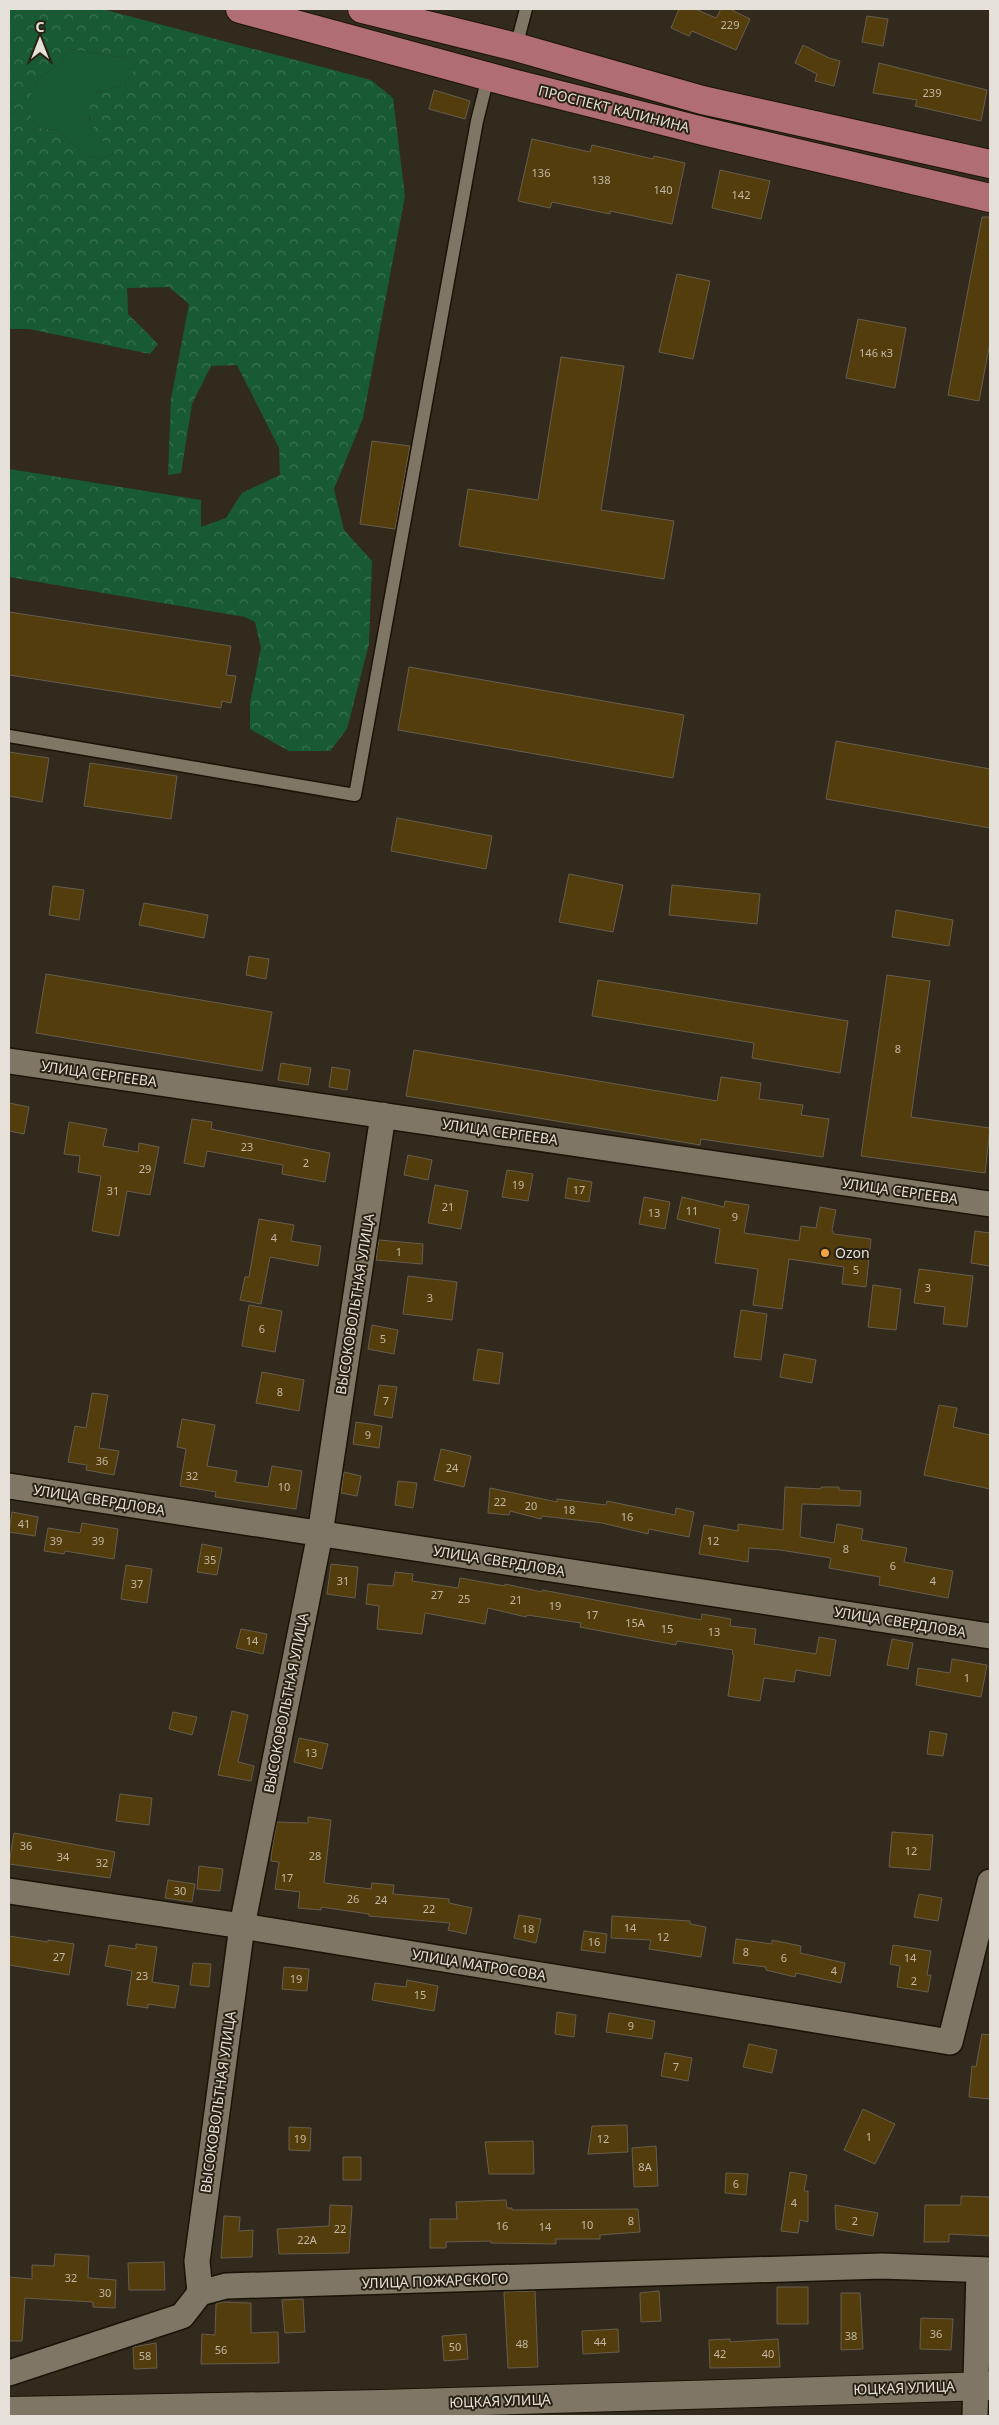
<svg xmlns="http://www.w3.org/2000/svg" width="999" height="2425" font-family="'Noto Sans',sans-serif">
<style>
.grass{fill:#185a34}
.forest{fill:url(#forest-crowns);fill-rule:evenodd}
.building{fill:#543d0c;stroke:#665d4e}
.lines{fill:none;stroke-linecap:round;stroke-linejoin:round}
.service-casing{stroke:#1a1307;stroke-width:15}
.minor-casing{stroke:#1a1307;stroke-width:28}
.secondary-casing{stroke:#1a1307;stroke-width:30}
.primary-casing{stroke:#1a1307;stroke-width:30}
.service{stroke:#7f7666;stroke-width:12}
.minor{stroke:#7f7666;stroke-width:25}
.secondary{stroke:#7f7666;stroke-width:28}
.primary{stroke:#b06d73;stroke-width:28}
.poi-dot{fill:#f4a444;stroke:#282114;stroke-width:2}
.labels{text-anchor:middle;stroke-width:4;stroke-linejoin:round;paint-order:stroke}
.number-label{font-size:11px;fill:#c2b8a5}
.street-label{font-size:14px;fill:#e6e1d8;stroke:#282114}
.poi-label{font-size:14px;fill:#e6e1d8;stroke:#282114;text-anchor:start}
</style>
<defs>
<pattern id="forest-crowns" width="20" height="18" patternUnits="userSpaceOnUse" patternTransform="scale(1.25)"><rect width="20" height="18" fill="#185a34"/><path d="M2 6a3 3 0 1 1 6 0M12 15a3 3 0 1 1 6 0" fill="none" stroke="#3a7151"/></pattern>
</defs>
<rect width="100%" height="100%" fill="#322b1d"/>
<path class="grass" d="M69,49L125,58L138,65L124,85L96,93L89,119L113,154L101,159L87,156L57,130L42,129L31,121V93L37,80L62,62Z"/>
<path class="forest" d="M9,9H102L371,80L393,98L405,196L363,418L334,489L344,530L372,561L369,644L347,729L330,751H289L250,729V703L261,648L255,622L245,617L9,577V469L201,500V527L226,518L242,493L280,475L279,448L237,365L211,366L192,404L181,473L168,475L171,399L189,304L169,287L127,288L128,314L158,344L150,354L29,329H9ZM69,49L125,58L137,65L124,85L96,93C79,119 97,131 113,154L101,159L87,156L57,130L42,129L31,121V93L37,80L62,62Z"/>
<path class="building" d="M679,9H695L716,18L721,9H730L750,19L736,50L692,31L689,36L671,28Z
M867,16L888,19L883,46L862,42Z
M803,45L829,58L840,61L834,86L815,81L817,74L795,63Z
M879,63L987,90L981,121L915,106L917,100L873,93Z
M434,90L470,101L465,119L429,109Z
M532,139L590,152L592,145L653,159L654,156L685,163L672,224L610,211V214L552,202L550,208L518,201Z
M720,170L770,181L761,219L712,208Z
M982,217H990V342L979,401L948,395Z
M677,274L710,281L693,359L659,352Z
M858,319L906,328L895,388L846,378Z
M561,357L624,366L601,510L674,521L664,579L459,546L468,489L538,500Z
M372,441L410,446L395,529L360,524Z
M9,612L231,646L226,675L236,676L231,703L222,701L221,708L9,675Z
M409,667L684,715L673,778L398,730Z
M836,741L990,769V828L826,799Z
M9,752L49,758L42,802L9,796Z
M90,763L177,776L171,819L84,806Z
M397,818L492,836L486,869L391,851Z
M569,874L623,885L613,932L559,922Z
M672,885L760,894L757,924L669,915Z
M53,886L84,890L79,920L49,915Z
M144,903L208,915L204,938L139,925Z
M896,910L953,920L949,946L892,937Z
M249,956L269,959L266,979L246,975Z
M46,974L272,1012L262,1071L36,1033Z
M887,975L930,981L911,1117L990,1128L985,1173L861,1156Z
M598,980L848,1021L840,1073L752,1058L754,1043L592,1016Z
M414,1050L717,1101L721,1077L761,1083L759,1099L803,1105L801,1115L829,1119L823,1157L701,1139L700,1145L406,1096Z
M281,1063L311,1068L308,1085L278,1080Z
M332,1067L350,1070L347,1090L329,1087Z
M9,1103L29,1107L24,1134L9,1131Z
M192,1119L212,1122L211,1129L330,1153L325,1182L282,1174L283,1165L207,1151L204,1167L184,1163Z
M69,1122L107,1129L103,1146L138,1152L139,1143L159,1147L150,1195L127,1191L119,1236L92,1231L101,1176L78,1172L80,1156L64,1154Z
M408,1155L432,1160L428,1180L404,1175Z
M507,1170L533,1174L528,1201L502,1197Z
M568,1178L592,1182L589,1202L565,1198Z
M435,1185L468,1191L461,1229L428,1223Z
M644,1197L670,1202L665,1229L639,1224Z
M682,1197L724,1207L725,1201L749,1205L744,1233L799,1241L801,1226L816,1228L820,1207L836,1210L832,1230L834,1234L871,1239L866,1287L842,1284L844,1267L789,1259L782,1309L753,1305L758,1269L715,1263L720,1229L677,1219Z
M259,1219L294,1225L291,1241L321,1246L318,1266L270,1257L261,1304L240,1300L245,1277H249Z
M975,1231L990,1233V1266L971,1263Z
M379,1240L423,1244L422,1264L376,1260Z
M919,1269L973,1276L967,1327L943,1324L945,1307L914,1303Z
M408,1276L457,1282L452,1320L403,1314Z
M873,1285L901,1289L896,1330L868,1327Z
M249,1305L282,1311L275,1352L242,1346Z
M741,1310L767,1314L761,1360L734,1357Z
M372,1325L398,1330L394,1354L368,1349Z
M478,1349L503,1353L499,1384L473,1380Z
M784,1354L816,1360L812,1383L780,1377Z
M262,1372L304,1380L299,1411L256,1403Z
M379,1385L397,1387L392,1418L374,1415Z
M92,1393L108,1395L99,1448L119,1451L114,1475L86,1470L87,1465L68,1462L75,1426L86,1428Z
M939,1405L957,1408L953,1427L990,1435V1489L924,1475Z
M182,1419L215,1425L207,1466L237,1471L235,1482L268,1487L272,1466L302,1471L296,1509L215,1497L216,1492L180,1486L186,1449L177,1447Z
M356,1422L382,1426L379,1448L353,1444Z
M441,1449L471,1456L464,1487L434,1480Z
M344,1472L361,1476L357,1496L341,1493Z
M398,1481L417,1483L413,1508L395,1505Z
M785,1487L821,1489V1487H839V1490L861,1491L860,1506L802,1504L800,1537L834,1543L837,1524L863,1529L861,1540L907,1548L904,1562L953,1571L948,1598L879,1585L880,1577L829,1568L831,1558L780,1550L749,1548L748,1562L699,1554L704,1525L738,1531V1524L783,1530Z
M490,1488L557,1502V1499L606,1505L607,1501L675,1515L676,1508L694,1512L689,1537L649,1529L648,1534L602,1523L542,1516L541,1519L510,1511L509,1515L488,1513Z
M12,1512L38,1517L35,1536L9,1532Z
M82,1523L118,1529L114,1559L65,1551L64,1554L44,1551L48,1528L80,1533Z
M202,1544L222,1548L217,1575L197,1572Z
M331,1564L358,1567L355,1598L327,1594Z
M126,1565L152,1569L147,1603L121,1599Z
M395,1572L413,1574L412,1581L458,1588L460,1578L505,1586V1584L542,1592V1590L701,1620L702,1614L731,1619L730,1626L756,1629L754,1644L816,1654L819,1637L836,1640L830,1676L796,1670L794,1682L764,1678L760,1701L728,1696L734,1655L732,1654L733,1650L677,1641L676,1645L638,1638L580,1627L581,1623L527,1615L526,1617L488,1608L485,1624L425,1613L422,1634L377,1629L379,1606L366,1604L368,1584L393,1586Z
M241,1629L267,1634L263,1654L236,1648Z
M892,1639L913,1643L908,1669L887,1665Z
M952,1659L987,1665L981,1697L916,1685L918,1668L950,1673Z
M232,1711L248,1715L238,1762L254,1766L251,1781L218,1775Z
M173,1712L197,1717L192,1735L169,1729Z
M930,1731L947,1734L943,1756L927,1754Z
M299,1738L328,1744L322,1769L294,1762Z
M120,1794L152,1798L149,1825L116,1821Z
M308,1817L331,1820L324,1883L371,1889L372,1883L394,1885L393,1894L449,1899V1903L472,1908L466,1934L448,1930L450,1923L369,1916V1914L321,1907V1910L298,1908L300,1892L275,1889L279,1862L271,1861L272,1850L277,1822L308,1823Z
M892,1832L933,1835L930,1870L889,1867Z
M14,1833L115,1852L110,1878L9,1864Z
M199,1866L223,1869L220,1891L197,1889Z
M168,1880L195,1884L192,1902L165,1898Z
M919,1894L942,1898L938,1921L914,1917Z
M519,1915L541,1919L536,1943L514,1938Z
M612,1916L690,1921V1924L706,1927L701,1957L649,1949L651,1940L611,1938Z
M584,1931L607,1934L605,1953L581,1950Z
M9,1936L48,1942V1940L74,1944L69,1975L9,1965Z
M736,1939L772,1944V1940L801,1946L800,1953L845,1963L841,1983L796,1973L795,1977L766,1970V1967L733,1963Z
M136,1944L157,1947L152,1982L179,1986L175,2008L148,2004V2008L127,2005L132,1971L105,1966L109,1945L136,1949Z
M893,1945L931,1951L927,1975H931L928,1992L897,1987L900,1966L890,1964Z
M193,1963L211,1964L209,1987L190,1985Z
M284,1967L309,1969L307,1991L282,1989Z
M407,1980L438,1986L434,2011L372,2000L375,1983L406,1987Z
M557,2012L576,2015L574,2037L555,2034Z
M609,2013L655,2021L652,2039L606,2032Z
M982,2034L990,2035V2099L969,2097L972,2066L976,2067Z
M749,2044L777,2050L772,2073L743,2067Z
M665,2053L692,2058L688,2081L661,2076Z
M863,2109L895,2124L875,2164L844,2150Z
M627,2125L628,2152L588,2154L592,2126Z
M289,2127L311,2128L310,2151L289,2150Z
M533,2141L534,2174H489L485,2142Z
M656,2146L658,2186L634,2187L632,2148Z
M343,2157H361V2180H343Z
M790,2172L807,2175L804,2191H808V2222L800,2220L798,2233L781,2231Z
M726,2173L748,2174L746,2195L725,2193Z
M961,2196L990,2197V2236L949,2234V2242H924L925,2205H961Z
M506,2200L507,2208H512V2210L638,2209L640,2232L600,2235V2239H556V2244L491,2243V2241L446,2242V2248H430V2219H457L456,2202Z
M330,2205L352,2206L349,2253L279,2254L277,2229L329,2226Z
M835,2205L878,2213L873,2236L836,2229Z
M224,2216L240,2217L239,2231L253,2230L252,2257L221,2258Z
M55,2254L89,2256L88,2278L116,2280L115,2308L93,2307V2302L25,2298L22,2341H9V2277L32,2279V2265L54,2266Z
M164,2262L165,2290H129L128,2263Z
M777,2287H808V2324H777Z
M535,2291L538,2367L508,2368L504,2292Z
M659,2291L661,2321L641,2322L640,2293Z
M841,2293H860L863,2349L841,2350Z
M303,2299L305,2332L285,2333L282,2300Z
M222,2302L251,2303V2333L278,2332L279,2363L201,2364L202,2334L215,2335L216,2304Z
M921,2318L953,2319L951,2350L920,2349Z
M618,2329L619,2352L583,2354L582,2331Z
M466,2334L468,2359L444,2361L442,2336Z
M730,2339V2342L778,2339L780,2367L710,2368L709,2340Z
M156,2343L157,2368L134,2369L133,2347Z"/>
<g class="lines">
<defs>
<path id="service" d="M516,47L526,9
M9,736L355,795L477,121L488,77"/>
<path id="minor" d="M9,1061L990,1204
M9,1486L990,1636
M9,1891L242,1926L950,2042L990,1882
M200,2293L197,2261L242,1926L320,1534L383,1115
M9,2373L182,2316L200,2293L226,2286L882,2266L990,2270
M975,2416L979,2271"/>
<path id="secondary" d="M9,2411L381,2404L990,2386"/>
<path id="primary" d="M240,9L512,83L707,132L990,198
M362,9L516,47L702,100L990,164"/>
</defs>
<use href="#service" class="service-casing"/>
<use href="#minor" class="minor-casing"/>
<use href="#secondary" class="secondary-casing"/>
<use href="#primary" class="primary-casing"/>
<use href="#service" class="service"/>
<use href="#minor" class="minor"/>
<use href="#secondary" class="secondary"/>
<use href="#primary" class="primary"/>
</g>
<circle class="poi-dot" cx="825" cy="1253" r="5"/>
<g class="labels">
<g class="number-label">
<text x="730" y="29">229</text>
<text x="932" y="97">239</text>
<text x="541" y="177">136</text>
<text x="601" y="184">138</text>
<text x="663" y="194">140</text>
<text x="741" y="199">142</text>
<text x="876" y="357">146 к3</text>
<text x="898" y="1053">8</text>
<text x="247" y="1151">23</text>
<text x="306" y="1167">2</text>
<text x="145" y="1173">29</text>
<text x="518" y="1189">19</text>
<text x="579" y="1194">17</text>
<text x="113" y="1195">31</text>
<text x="448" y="1211">21</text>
<text x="692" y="1215">11</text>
<text x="654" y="1217">13</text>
<text x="735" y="1221">9</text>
<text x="274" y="1242">4</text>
<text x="399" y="1256">1</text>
<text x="856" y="1274">5</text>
<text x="928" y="1292">3</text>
<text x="430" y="1302">3</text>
<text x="262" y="1333">6</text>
<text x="383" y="1343">5</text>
<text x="280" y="1396">8</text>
<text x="386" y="1405">7</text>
<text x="368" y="1439">9</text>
<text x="102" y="1465">36</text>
<text x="452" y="1472">24</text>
<text x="192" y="1480">32</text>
<text x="284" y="1491">10</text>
<text x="500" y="1506">22</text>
<text x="531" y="1510">20</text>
<text x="569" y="1514">18</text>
<text x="627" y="1521">16</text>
<text x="24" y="1528">41</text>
<text x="56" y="1545">39</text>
<text x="98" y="1545">39</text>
<text x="713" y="1545">12</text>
<text x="846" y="1553">8</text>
<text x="210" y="1564">35</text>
<text x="893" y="1570">6</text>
<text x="343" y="1585">31</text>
<text x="933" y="1585">4</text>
<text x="137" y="1588">37</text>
<text x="437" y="1599">27</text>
<text x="464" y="1603">25</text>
<text x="516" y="1604">21</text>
<text x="555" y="1610">19</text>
<text x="592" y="1619">17</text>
<text x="635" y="1627">15А</text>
<text x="667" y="1633">15</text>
<text x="714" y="1636">13</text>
<text x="252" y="1645">14</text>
<text x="967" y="1682">1</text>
<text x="311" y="1757">13</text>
<text x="26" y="1850">36</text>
<text x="911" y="1855">12</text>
<text x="315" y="1860">28</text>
<text x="63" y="1861">34</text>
<text x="102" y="1867">32</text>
<text x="287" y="1882">17</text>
<text x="180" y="1895">30</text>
<text x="353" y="1903">26</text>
<text x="381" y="1904">24</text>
<text x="429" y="1913">22</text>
<text x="630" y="1932">14</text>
<text x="528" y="1933">18</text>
<text x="663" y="1941">12</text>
<text x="594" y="1946">16</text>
<text x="746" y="1956">8</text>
<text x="59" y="1961">27</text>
<text x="784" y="1962">6</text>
<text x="910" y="1962">14</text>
<text x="834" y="1975">4</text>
<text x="142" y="1980">23</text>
<text x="296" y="1983">19</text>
<text x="914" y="1985">2</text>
<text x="420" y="1999">15</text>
<text x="631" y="2030">9</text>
<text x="676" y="2071">7</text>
<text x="869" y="2141">1</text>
<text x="300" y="2143">19</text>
<text x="603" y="2143">12</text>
<text x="645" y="2171">8А</text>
<text x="736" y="2188">6</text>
<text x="794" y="2207">4</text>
<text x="631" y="2225">8</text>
<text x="855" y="2225">2</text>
<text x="587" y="2229">10</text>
<text x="502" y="2230">16</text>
<text x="545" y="2231">14</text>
<text x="340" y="2233">22</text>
<text x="307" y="2244">22А</text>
<text x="71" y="2282">32</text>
<text x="105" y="2297">30</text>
<text x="936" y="2338">36</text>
<text x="851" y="2340">38</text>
<text x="600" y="2346">44</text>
<text x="522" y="2348">48</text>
<text x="455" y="2351">50</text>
<text x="221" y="2354">56</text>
<text x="720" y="2358">42</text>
<text x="768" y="2358">40</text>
<text x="145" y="2360">58</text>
</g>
<g class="street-label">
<text transform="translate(614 109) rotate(14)" y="5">ПРОСПЕКТ КАЛИНИНА</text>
<text transform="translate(99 1074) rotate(8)" y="5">УЛИЦА СЕРГЕЕВА</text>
<text transform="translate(500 1132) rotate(8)" y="5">УЛИЦА СЕРГЕЕВА</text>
<text transform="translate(900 1191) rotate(8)" y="5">УЛИЦА СЕРГЕЕВА</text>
<text transform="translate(355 1304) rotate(-81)" y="5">ВЫСОКОВОЛЬТНАЯ УЛИЦА</text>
<text transform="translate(99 1500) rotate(9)" y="5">УЛИЦА СВЕРДЛОВА</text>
<text transform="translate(499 1561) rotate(9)" y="5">УЛИЦА СВЕРДЛОВА</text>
<text transform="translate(900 1622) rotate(9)" y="5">УЛИЦА СВЕРДЛОВА</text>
<text transform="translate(286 1703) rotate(-79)" y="5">ВЫСОКОВОЛЬТНАЯ УЛИЦА</text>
<text transform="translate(479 1965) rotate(9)" y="5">УЛИЦА МАТРОСОВА</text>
<text transform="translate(218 2102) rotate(-82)" y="5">ВЫСОКОВОЛЬТНАЯ УЛИЦА</text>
<text transform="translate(435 2281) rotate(-2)" y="5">УЛИЦА ПОЖАРСКОГО</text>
<text transform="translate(904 2388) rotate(-2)" y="5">ЮЦКАЯ УЛИЦА</text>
<text transform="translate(500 2401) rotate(-2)" y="5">ЮЦКАЯ УЛИЦА</text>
</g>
<g class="poi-label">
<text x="835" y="1258">Ozon</text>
</g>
</g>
<rect width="999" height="2425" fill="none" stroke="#e6e1d8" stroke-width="20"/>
<g transform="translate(40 40)" stroke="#282114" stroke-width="4" paint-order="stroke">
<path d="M0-4L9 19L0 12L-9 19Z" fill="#e6e1d8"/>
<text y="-8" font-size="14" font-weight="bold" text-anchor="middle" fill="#e6e1d8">С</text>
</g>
</svg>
